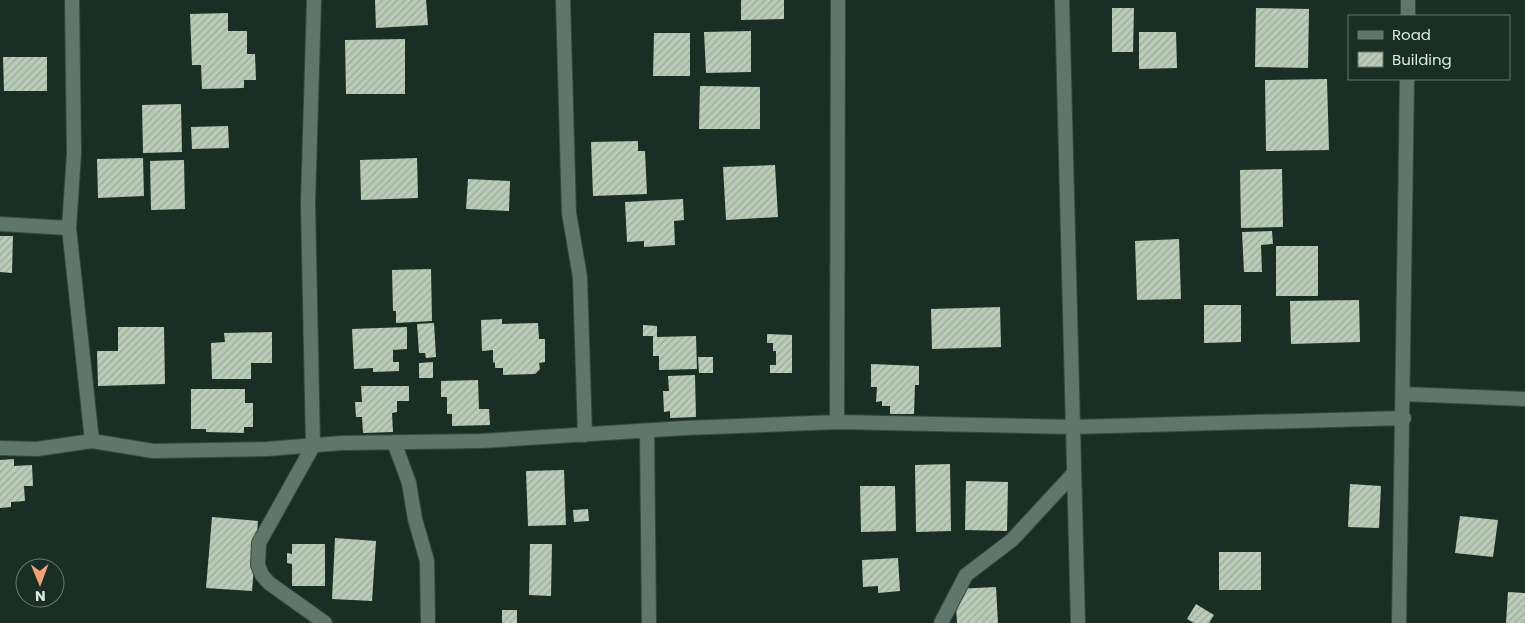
<svg xmlns="http://www.w3.org/2000/svg" width="1525" height="623" font-family="Poppins,sans-serif">
<style>
.building{fill:url(#building-hatch)}
.lines{fill:none;stroke-linecap:round;stroke-linejoin:round}
.minor-casing{stroke:#374941;stroke-width:16}
.minor{stroke:#5f776b;stroke-width:14}
</style>
<defs>
<pattern id="building-hatch" width="6" height="6" patternUnits="userSpaceOnUse" patternTransform="scale(1.25)"><rect width="6" height="6" fill="#bacbb7"/><path d="M-1 1l2-2M0 6l6-6M5 7l2-2" fill="none" stroke="#9caa9a"/></pattern>
</defs>
<rect width="100%" height="100%" fill="#192f25"/>
<path class="building" d="M375,0H426L428,25L376,28Z
M741,0H784V19L741,20Z
M1112,8H1134L1133,52H1112Z
M1256,8L1309,9L1308,68L1255,67Z
M228,13V31H247V54H255L256,80H244V88L202,89L201,65H192L190,14Z
M751,31V72L706,73L704,32Z
M1139,32H1176L1177,68L1139,69Z
M654,33H690V76H653Z
M405,39V94H346L345,40Z
M3,57H47V91H4Z
M1327,79L1329,150L1266,151L1265,80Z
M700,86L760,87V129H699Z
M181,104L182,152L143,153L142,105Z
M228,126L229,148L192,149L191,127Z
M638,141V151H645L647,194L593,196L591,142Z
M143,158L144,196L98,198L97,159Z
M417,158L418,198L361,200L360,160Z
M184,160L185,209L151,210L150,161Z
M775,165L778,217L726,220L723,167Z
M1282,169L1283,227L1241,228L1240,170Z
M468,179L510,181L509,211L466,209Z
M683,199L684,220L674,221L675,245L644,247V241L627,242L625,202Z
M1272,231L1273,244L1261,245L1262,272H1244L1242,232Z
M0,236H13L12,273L0,272Z
M1179,239L1181,299L1137,300L1135,241Z
M1276,246H1318V296H1276Z
M431,269L432,321L396,323V311H393L392,270Z
M1359,300L1360,342L1291,344L1290,301Z
M1204,305H1241V342L1204,343Z
M1000,307L1001,347L932,349L931,309Z
M502,319V324L538,323L539,339H545V362L539,363L540,369L535,374L503,375V368H495V362L493,363V350L482,351L481,320Z
M434,323L436,357L426,358L425,353H419L417,324Z
M643,325L657,326V337L696,336L697,369L659,370V356H653V336H643Z
M118,327H164L165,384L98,386L97,351H118Z
M407,327V349L393,350V362H399V371L373,372V368L354,369L352,329Z
M272,332V363H251V379H212L211,343L225,342L224,333Z
M767,334L792,335V373H770V365H776V351H773V343H767Z
M698,357H713V373H699Z
M433,362V378H419V363Z
M871,364L919,366V385H915L914,414H890V406H882V401L876,402L877,387H871Z
M695,375L696,417L670,418V411L664,412L663,391H669L668,376Z
M478,380L479,409H489L490,425L452,426V414H447V397H441V381Z
M361,386H409V401H397V412L392,413L393,432L363,433L362,417H356L355,402H362Z
M191,389H245V403H253V427H244V433L206,432V429H191Z
M14,459V466L32,465L33,486H24L25,501L11,502V507L0,508V460Z
M950,464L951,531L916,532L915,465Z
M564,470L566,525L528,526L526,471Z
M966,481L1008,482L1007,531L965,530Z
M1350,484L1381,486L1379,528L1348,527Z
M860,486H895L896,531L861,532Z
M588,509L589,521L574,522L573,510Z
M1460,516L1498,520L1493,557L1455,553Z
M212,517L258,521L252,591L206,588Z
M335,538L376,541L372,601L332,599Z
M292,544H325V586H292V564L287,563V553L292,554Z
M530,544H552L551,596L529,595Z
M1219,552H1261V590H1219Z
M898,558L900,591L878,593V586L863,587L862,560Z
M996,587L998,623H957L955,589Z
M1508,592L1525,593V623H1506Z
M1196,604L1214,615L1209,623H1194L1187,619Z
M502,610H517V623H502Z"/>
<g class="lines">
<defs>
<path id="minor" d="M72,0L74,153L69,228L92,441
M314,0L308,203L313,446L259,543L258,565L262,575L269,583L325,623
M563,0L569,213L580,277L585,435
M1062,0L1078,623
M1408,16V0
M0,224L69,228
M1404,394L1525,399
M837,422L838,0
M647,431L649,623
M394,442L409,483L415,519L427,561L428,623
M0,448L37,449L92,441L153,451L267,449L342,443L481,441L685,428L837,422L1073,427L1404,418
M941,623L966,575L1012,540L1074,473
M1399,623L1407,79"/>
</defs>
<use href="#minor" class="minor-casing"/>
<use href="#minor" class="minor"/>
</g>
<rect x="1348" y="15" width="162" height="65" fill="#192f25" stroke="#677971"/>
<rect x="1358" y="31" width="25" height="8" fill="#5f776b" stroke="#677971"/>
<text x="1392" y="40" font-size="15" fill="#dbe9e2">Road</text>
<rect x="1358" y="52" width="25" height="15" fill="url(#building-hatch)" stroke="#677971"/>
<text x="1392" y="65" font-size="15" fill="#dbe9e2">Building</text>
<g transform="translate(40 583) rotate(179)"><circle r="24" fill="#192f25" stroke="#677971"/>
<path d="M0-4L9 19L0 12L-9 19Z" fill="#efa377"/>
<text y="-8" font-size="14" font-weight="bold" text-anchor="middle" fill="#dbe9e2">N</text>
</g>
</svg>
